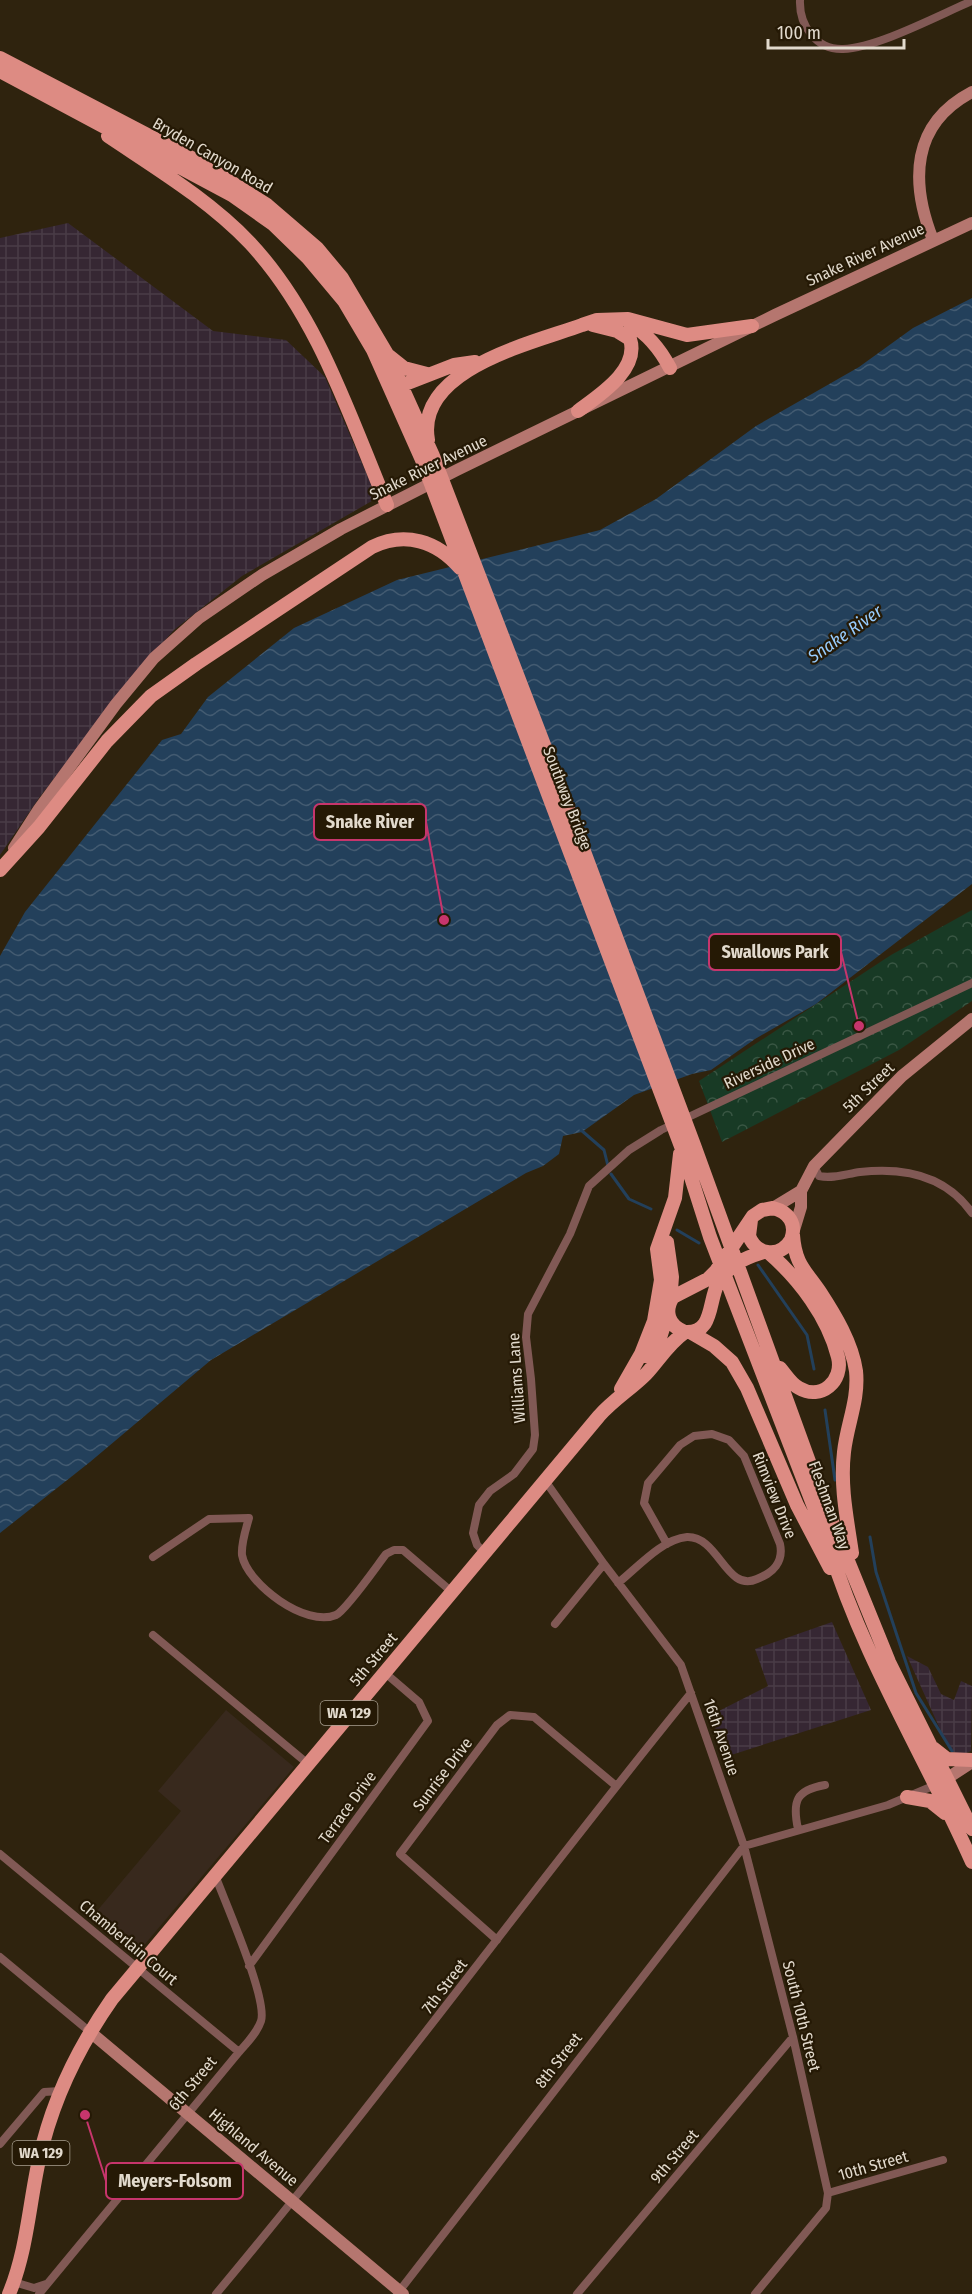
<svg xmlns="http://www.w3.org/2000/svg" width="972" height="2294" font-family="'Fira Sans Condensed',sans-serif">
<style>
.commercial{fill:#38291d}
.industrial{fill:url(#industrial-grid)}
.park{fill:url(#park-crowns)}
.water{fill:url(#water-waves)}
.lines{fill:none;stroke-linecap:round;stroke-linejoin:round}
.stream{stroke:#23405b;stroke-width:3}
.street{stroke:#815955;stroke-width:8}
.secondary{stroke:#b5766f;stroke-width:12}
.primary{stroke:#dd8b83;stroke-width:14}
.labels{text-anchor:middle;stroke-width:4.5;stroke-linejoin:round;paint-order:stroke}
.shield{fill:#251905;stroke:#a9a091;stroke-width:1.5}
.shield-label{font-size:15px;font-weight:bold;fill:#e2dacd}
.street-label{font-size:16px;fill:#e2dacd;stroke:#251905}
.water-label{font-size:18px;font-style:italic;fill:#97cbfc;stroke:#251905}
.leader{fill:none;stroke:#c7356c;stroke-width:2}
.callout-dot{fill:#c7356c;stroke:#251905;stroke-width:2}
.callout{fill:#251905;stroke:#c7356c;stroke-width:2}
.callout-label{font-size:18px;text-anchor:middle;font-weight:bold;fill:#e2dacd}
</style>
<defs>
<pattern id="industrial-grid" width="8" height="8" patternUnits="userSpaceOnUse" patternTransform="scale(1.5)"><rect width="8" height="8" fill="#362733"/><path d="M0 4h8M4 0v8" fill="none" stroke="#493c46"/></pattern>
<pattern id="park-crowns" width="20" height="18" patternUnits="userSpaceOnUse" patternTransform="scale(1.5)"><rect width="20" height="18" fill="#183a25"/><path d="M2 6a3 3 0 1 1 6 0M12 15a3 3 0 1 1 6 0" fill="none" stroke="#395643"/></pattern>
<pattern id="water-waves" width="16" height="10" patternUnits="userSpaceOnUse" patternTransform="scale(1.5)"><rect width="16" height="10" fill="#23405b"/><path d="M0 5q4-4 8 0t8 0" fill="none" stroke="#435b71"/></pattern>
</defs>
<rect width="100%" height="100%" fill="#2f230e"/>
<path class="commercial" d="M226,1710L294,1767L135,1956L91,1918L181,1811L158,1791Z"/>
<path class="industrial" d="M68,223L213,331L286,340L325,377L377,498L242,576L174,630L129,681L39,798L0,855V238Z
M832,1622L871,1710L725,1757L711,1715L768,1686L755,1649Z
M907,1656L928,1667L941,1694L954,1700L961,1681L972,1686L971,1751L962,1755L950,1751Z"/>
<path class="park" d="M972,910V1001L899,1050L722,1142L699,1081L891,955Z"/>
<path class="water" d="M972,298V884L816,1004L755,1039L711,1070L692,1074L634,1095L582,1132L563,1136L559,1154L543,1166L526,1173L211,1360L90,1462L0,1533V956L25,912L162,740L181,734L208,697L294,628L397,580L600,530L656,499L756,426L859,367L913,328Z"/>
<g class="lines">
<path class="stream" d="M581,1130L604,1150L608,1166
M611,1174L629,1199L651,1209
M677,1230L699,1243
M758,1265L807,1335L814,1369
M825,1410L835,1480
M870,1537L876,1572L916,1693L952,1751"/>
<path class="street" d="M800,0C799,25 816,50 843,49C877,48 939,15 972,1
M814,1166L819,1176C833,1179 846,1174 860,1172C904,1167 946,1176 972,1213
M546,1482L604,1564L681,1665L744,1846L793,2037L828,2193L826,2208L755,2294
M485,1553L477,1545L473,1533L479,1505L490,1491L514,1474L533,1449L535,1435L531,1379L526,1337L528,1314L570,1234L589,1186L629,1150L661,1130L972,983
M153,1557L209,1519L249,1518C246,1529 241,1543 242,1555C247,1584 306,1628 336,1615C347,1609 376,1567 386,1554L394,1550H403L452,1592
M618,1583C637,1568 662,1539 687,1537C719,1536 726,1593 757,1579C764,1576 771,1573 776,1566C781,1559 782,1553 780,1544L744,1456L729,1440L712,1434L694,1436L680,1445L648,1483L644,1503L667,1544
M555,1624L604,1564
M153,1635L307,1763
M798,1829C792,1801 796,1790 825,1785
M0,1854L239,2052
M497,1940L400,1854L497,1725L510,1715L534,1717L615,1785
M0,1957L89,2031
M249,1966L428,1721L419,1702L384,1672
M0,2144L44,2092L60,2091
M828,2193L943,2160
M14,2282L34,2288L46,2284
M39,2294L239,2052C247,2043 257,2033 261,2021C268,1999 225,1902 215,1875
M216,2294C380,2098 530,1891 691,1693
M397,2294L744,1846L888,1805L933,1786
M577,2294L793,2037"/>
<path class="secondary" d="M933,240C910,182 911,124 972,92
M14,848L39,809L116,704L154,658L199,618L262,575L341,529L457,470L775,315L972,223
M773,1208L801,1191
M794,1230L801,1207V1191L814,1166L902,1076L972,1019
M940,1783L972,1762
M89,2031L403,2294"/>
<path class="primary" d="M0,58L201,163L267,205L317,248L342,278L387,354L433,456L546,750L694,1145L820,1492L889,1662L972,1829
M0,71L232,195L273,224L308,258L344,301L373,350L422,460L682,1149L710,1237L829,1546C863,1658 925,1756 972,1862
M108,136C157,169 209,200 250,243C318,316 349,415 387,505
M630,324C648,334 660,349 670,368
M389,356L404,368L427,374
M400,386L454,365L475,362
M578,411C598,396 640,370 630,339L617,331L593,325
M428,440C415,369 533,343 582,325L597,320L628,319L687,335L752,326
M0,870L39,827L107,741L151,696L196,664L372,547C405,531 437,541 460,568
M751,1220L749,1236C757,1256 780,1258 791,1240C797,1224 789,1212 773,1208L762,1210L753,1216L716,1271L708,1279L673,1297C664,1311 668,1326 685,1332C714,1334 708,1302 718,1283C729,1265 744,1258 764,1252
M793,1235C795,1264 805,1270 820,1292C835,1315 852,1343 856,1371C859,1400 847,1424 844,1452C840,1486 847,1519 852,1553
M667,1242L672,1277L670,1302
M769,1253C799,1279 828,1317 838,1357C844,1381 821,1401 799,1388C791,1384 786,1375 780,1368
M690,1332L714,1346L732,1362L747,1388L797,1505L830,1568
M649,1357L660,1338L668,1312
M621,1389L641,1354L654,1321L661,1280L657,1249L675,1198L680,1154
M933,1748L947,1759L972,1760
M907,1797L930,1801L945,1813
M9,2294C27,2251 29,2205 39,2160C52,2100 77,2049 112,1999L599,1416C613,1400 631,1389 646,1374C659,1360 668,1344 685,1332"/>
</g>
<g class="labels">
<g class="shield">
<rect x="320.5" y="1701" width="57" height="24" rx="4.5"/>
<rect x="12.5" y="2141" width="57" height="24" rx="4.5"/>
</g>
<g class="shield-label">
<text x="349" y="1718">WA 129</text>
<text x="41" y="2158">WA 129</text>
</g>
<g class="street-label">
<text transform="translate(213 155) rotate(30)" y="6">Bryden Canyon Road</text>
<text transform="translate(865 254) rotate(-25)" y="6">Snake River Avenue</text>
<text transform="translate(428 467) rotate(-26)" y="6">Snake River Avenue</text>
<text transform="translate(568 798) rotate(69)" y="6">Southway Bridge</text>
<text transform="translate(769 1063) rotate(-25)" y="6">Riverside Drive</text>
<text transform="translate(868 1087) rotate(-44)" y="6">5th Street</text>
<text transform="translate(516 1378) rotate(-94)" y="6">Williams Lane</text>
<text transform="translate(775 1495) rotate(68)" y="6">Rimview Drive</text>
<text transform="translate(830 1505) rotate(70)" y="6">Fleshman Way</text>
<text transform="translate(373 1659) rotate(-50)" y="6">5th Street</text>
<text transform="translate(722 1737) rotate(71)" y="6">16th Avenue</text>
<text transform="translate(442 1774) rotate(-53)" y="6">Sunrise Drive</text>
<text transform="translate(347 1807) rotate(-54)" y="6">Terrace Drive</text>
<text transform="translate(129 1942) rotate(40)" y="6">Chamberlain Court</text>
<text transform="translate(444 1986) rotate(-53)" y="6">7th Street</text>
<text transform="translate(802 2016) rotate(76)" y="6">South 10th Street</text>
<text transform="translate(558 2060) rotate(-52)" y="6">8th Street</text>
<text transform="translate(192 2083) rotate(-50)" y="6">6th Street</text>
<text transform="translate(254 2147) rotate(40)" y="6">Highland Avenue</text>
<text transform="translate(674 2156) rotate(-50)" y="6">9th Street</text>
<text transform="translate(873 2165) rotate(-16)" y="6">10th Street</text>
</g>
<g class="water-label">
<text transform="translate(845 634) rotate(-35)" y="6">Snake River</text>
</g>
</g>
<path class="leader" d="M444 920L426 822M859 1026L841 952M85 2115L106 2181"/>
<g class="callout-dot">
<circle cx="444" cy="920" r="6"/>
<circle cx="859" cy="1026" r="6"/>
<circle cx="85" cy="2115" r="6"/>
</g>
<g class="callout">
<rect x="314" y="804" width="112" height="36" rx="6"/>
<rect x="709" y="934" width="132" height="36" rx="6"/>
<rect x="106" y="2163" width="137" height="36" rx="6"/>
</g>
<g class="callout-label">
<text x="370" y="828">Snake River</text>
<text x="775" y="958">Swallows Park</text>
<text x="175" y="2187">Meyers-Folsom</text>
</g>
<path d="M768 39v9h136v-9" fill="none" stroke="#e2dacd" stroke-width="3"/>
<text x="777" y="39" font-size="18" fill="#e2dacd" stroke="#251905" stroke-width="4.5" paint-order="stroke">100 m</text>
</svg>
